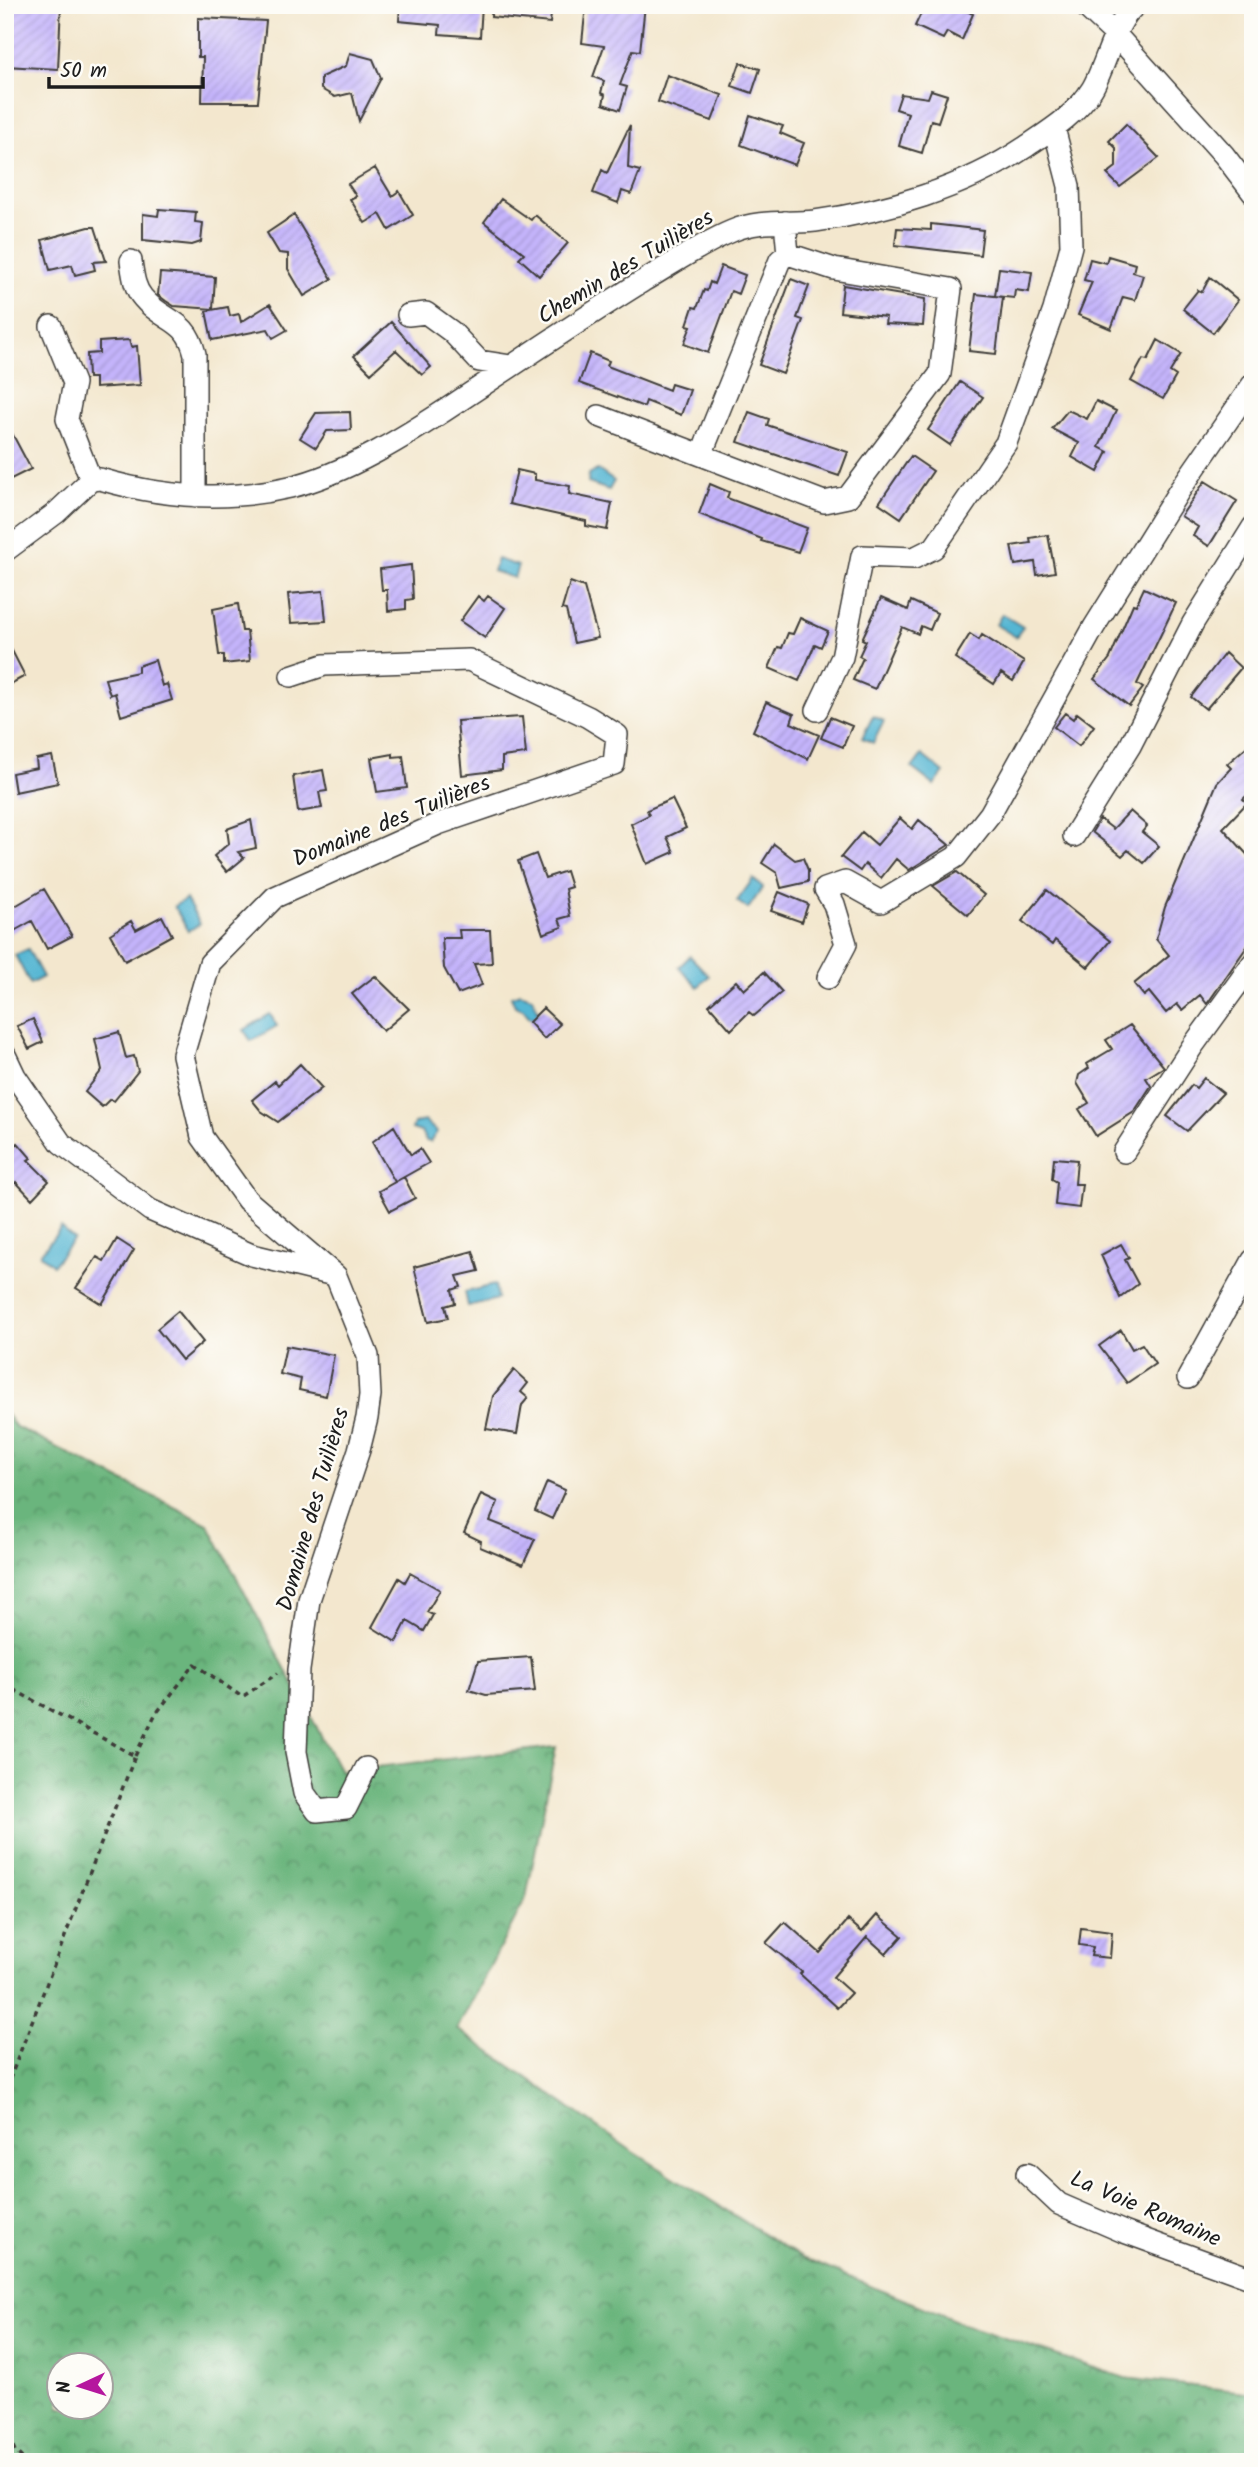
<svg xmlns="http://www.w3.org/2000/svg" width="1258" height="2467" font-family="Kalam,sans-serif">
<style>
.forest{fill:url(#forest-crowns);stroke:#43684c;stroke-width:2;fill-rule:evenodd}
.water{fill:#54b6d3;stroke:#386978;stroke-width:2}
.building{fill:url(#building-hatch)}
.lines{fill:none;stroke-linecap:round;stroke-linejoin:round}
.minor-casing{stroke:#3c3a37;stroke-width:24}
.path{stroke:#3c3a37;stroke-width:3.5;stroke-dasharray:5 5;stroke-linecap:butt}
.minor{stroke:#fff;stroke-width:21}
.labels{text-anchor:middle;stroke-width:5;stroke-linejoin:round;paint-order:stroke}
.street-label{font-size:23px;fill:#1c1c1c;stroke:#fdfcf7}
</style>
<defs>
<pattern id="forest-crowns" width="20" height="18" patternUnits="userSpaceOnUse" patternTransform="scale(1.75)"><rect width="20" height="18" fill="#6ab57d"/><path d="M2 6a3 3 0 1 1 6 0M12 15a3 3 0 1 1 6 0" fill="none" stroke="#569266"/></pattern>
<pattern id="building-hatch" width="6" height="6" patternUnits="userSpaceOnUse" patternTransform="scale(1.75)"><rect width="6" height="6" fill="#c4b4fb"/><path d="M-1 1l2-2M0 6l6-6M5 7l2-2" fill="none" stroke="#a89ad7"/></pattern>
</defs>
<rect width="100%" height="100%" fill="#fdfcf7"/>
<filter id="ink" filterUnits="userSpaceOnUse"><feTurbulence type="fractalNoise" baseFrequency=".0143" numOctaves="2"/><feDisplacementMap in="SourceGraphic" scale="14" xChannelSelector="R" yChannelSelector="G"/><feConvolveMatrix kernelMatrix="1 2 1 2 8 2 1 2 1" color-interpolation-filters="sRGB"/></filter>
<filter id="wash" filterUnits="userSpaceOnUse"><feTurbulence type="fractalNoise" baseFrequency=".00686" numOctaves="4" result="noise"/><feDisplacementMap in="SourceGraphic" scale="28" xChannelSelector="R" yChannelSelector="G"/><feGaussianBlur stdDeviation="1.57" result="paint"/><feColorMatrix in="noise" values="0 0 0 0 0 0 0 0 0 0 0 0 0 0 0 0 0 1.4 0 .05"/><feComposite in="paint" operator="in"/></filter>
<g filter="url(#wash)">
<rect width="100%" height="100%" fill="#f3e7ce"/>
<path class="forest" d="M5,1412L16,1427L208,1524L340,1771L556,1747L526,1898L457,2029L629,2149L802,2258L974,2328L1125,2378L1253,2393V2462H5ZM60,2366H102V2408H60Z"/>
<path class="water" d="M598,470L614,481L609,490L588,483L589,474Z
M497,559L518,566L514,578L493,571Z
M1002,614L1023,627L1016,637L996,625Z
M873,716L884,721L873,743L862,738Z
M922,755L944,773L934,785L912,768Z
M753,879L763,887L748,909L737,901Z
M186,899L200,924L188,931L174,906Z
M28,949L43,977L30,984L15,955Z
M690,956L709,976L698,987L679,967Z
M520,993L532,997L540,1016L530,1018L523,1009L515,1006L511,996Z
M270,1014L277,1026L251,1041L244,1030Z
M425,1121L437,1132L430,1142L426,1141L421,1132L412,1129L414,1123Z
M61,1228L74,1239L53,1265L40,1254Z
M495,1285L498,1299L468,1306L465,1292Z"/>
<g id="blocks">
<path class="building" d="M5,5H61L58,69L5,66Z
M400,5H482L480,37L439,34L440,25L399,21Z
M492,5H552L550,23L491,17Z
M586,5H645L640,51L633,50L620,85L627,87L620,110L603,104L605,95L601,93L604,81L593,77L604,46L582,43Z
M925,5H954L973,14L962,40L947,32L943,39L915,26Z
M198,18L266,21L258,102H202L203,57H198Z
M350,53L373,59L381,78L359,121L352,93L335,97L321,89V77L346,66Z
M740,63L760,69L752,93L732,86Z
M667,75L722,95L712,121L658,102Z
M931,90L947,95L938,122L931,120L922,153L899,146L908,113L896,109L901,94L928,98Z
M750,115L783,126L780,133L804,143L795,165L741,145Z
M1126,124L1159,158L1120,187L1107,174L1116,167V148L1109,141Z
M630,125L628,168L640,171L631,194L622,191L618,203L593,193L602,170L607,173Z
M375,168L392,196L399,191L413,215L389,230L380,214L365,223L350,199L356,196L348,184Z
M501,199L531,220L535,215L568,243L539,276L519,258L524,253L484,222Z
M159,209L196,212L195,222L203,223L201,242L192,245L143,240V214L158,216Z
M294,215L332,279L304,296L288,269V254L279,253L267,233Z
M931,224L983,230L980,255L895,245L897,228L931,230Z
M89,227H95L106,261L93,262L95,270L75,275L72,265L50,270L42,240Z
M1108,256L1135,264L1133,272L1143,275L1135,300L1123,297L1111,329L1078,315L1092,282L1084,280L1090,259L1106,263Z
M721,266L745,275L738,294L731,291L708,353L684,344L691,326L687,325L693,307L697,308L704,290L707,291L710,282L714,284Z
M999,268L1032,272L1029,292L1015,290L1014,298L995,296Z
M160,273L215,277L213,309L174,306L166,301L158,295Z
M1210,277L1238,300L1213,333L1183,309L1198,290L1202,292Z
M791,279L809,286L797,318L803,320L783,374L759,365Z
M843,285L925,299L923,326L885,324L886,317L840,312Z
M976,294L1003,297L996,354L969,351Z
M270,304L287,330L273,338L268,329L212,340L206,311L228,307L230,316L239,314L241,322Z
M391,322L431,367L422,375L396,350L371,373L354,356Z
M129,340L131,347L137,346L140,385L95,388V378H88L87,354L99,353V342Z
M1158,340L1181,354L1170,372L1176,376L1163,399L1131,381L1143,359L1148,360Z
M590,353L609,361L607,366L669,390L671,384L690,390L681,415L646,401L644,407L579,383Z
M960,382L983,397L950,445L928,430Z
M1096,401L1116,411L1099,447L1108,452L1098,472L1072,457L1079,443L1052,429L1068,410L1087,419Z
M350,412L351,430L327,431L316,448L300,438L316,413Z
M749,412L769,419L767,425L848,452L839,476L738,442Z
M5,420L31,469L5,482Z
M911,456L933,471L901,518L879,503Z
M517,470L535,474V480L570,486L569,494L612,503L607,530L586,526V521L509,504Z
M1205,481L1237,501L1209,546L1193,536L1198,527L1181,516Z
M710,484L729,492L727,498L807,528L798,552L761,541L762,539L699,514Z
M1048,535L1055,572L1037,575L1035,562L1015,565L1011,546L1031,543L1030,538Z
M411,565L413,599L406,600V609L388,611L387,590H382L380,569Z
M570,582L584,587L598,638L574,643L566,610L562,609Z
M1144,588L1176,603L1137,684L1143,688L1129,706L1094,679L1110,658L1133,604L1136,605Z
M323,591L326,621L291,623L288,594Z
M478,596L484,601L488,596L505,608L485,638L460,621Z
M881,598L908,610L911,601L937,613L930,630L921,626L918,634L902,627L875,689L853,680L863,658L859,656L866,641L862,639Z
M238,604L242,631H247L250,661L224,664V655H219L213,609Z
M800,618L828,631L821,647L815,644L799,681L769,668L778,647L782,648L788,633L793,634Z
M970,634L979,640L982,635L1024,662L1013,681L1001,673L994,684L955,658Z
M5,637L25,676L5,687Z
M1225,653L1241,668L1206,709L1191,697Z
M155,660L162,686L167,684L172,700L121,716L115,693L110,695L105,679L138,672V666Z
M766,702L794,714L791,723L819,735L808,759L753,731Z
M1065,713L1073,719L1077,713L1094,726L1079,746L1054,727Z
M522,717L526,754L502,757V770L462,775L457,721Z
M830,717L852,726L843,747L821,738Z
M1253,741V790L1243,799L1247,803L1223,828L1253,861V938L1207,1004L1200,995L1182,1010L1177,1004L1166,1013L1149,992L1144,996L1134,984L1169,955L1156,939L1165,907L1217,783L1231,768L1227,764Z
M393,754V757L403,756L407,788L377,792L371,758Z
M52,756L58,783L15,792L12,773L37,768L36,759Z
M323,770L327,791L319,792L322,808L298,812L293,776Z
M672,799L686,828L667,837L674,852L647,864L631,824L649,815L647,810Z
M1130,811L1147,826L1142,832L1159,846L1144,863L1128,850L1122,856L1092,832L1100,819L1113,829Z
M900,818L912,829L919,820L949,845L909,870L896,859L881,878L865,864L860,871L841,857L862,832L877,845Z
M251,820L256,848L238,852L244,858L227,872L214,856L229,843L227,829Z
M774,844L795,860L803,858L808,870V882L781,888L777,873L762,863Z
M536,854L545,878L566,871L571,887L565,889L570,916L559,919L562,927L543,934L518,861Z
M957,872L984,895L968,915L933,886Z
M44,889L72,936L47,949L32,921L5,936V912Z
M1047,890L1110,941L1088,967L1055,940L1052,945L1022,921Z
M779,892L808,904L802,922L771,911Z
M162,916L172,935L125,961L110,934L131,921L136,930Z
M459,930H490L492,963L474,964L482,985L458,994L444,968L442,938H460Z
M764,972L782,992L754,1016L749,1012L731,1030L709,1005L736,981L744,990Z
M375,976L409,1009L383,1031L352,994Z
M543,1008L560,1024L544,1039L529,1022Z
M33,1019L43,1042L29,1049L17,1026Z
M1130,1025L1164,1067L1146,1078L1151,1086L1134,1112L1096,1136L1079,1109L1089,1103L1077,1083L1079,1075L1089,1068L1087,1064L1112,1049L1106,1040Z
M119,1032L126,1058L134,1056L138,1071L114,1101L110,1099L102,1107L85,1092L102,1070L95,1039Z
M300,1064L322,1088L278,1122L261,1111L252,1100L275,1081L278,1085Z
M1204,1078L1223,1093L1187,1131L1167,1116L1192,1085L1196,1088Z
M394,1126L411,1155L420,1149L429,1163L395,1182L372,1142Z
M18,1143L31,1158L28,1160L49,1181L32,1199L16,1182L5,1193V1156Z
M1054,1158L1077,1160L1075,1184H1082L1079,1208L1055,1205L1057,1182L1052,1179Z
M404,1177L415,1198L390,1211L379,1191Z
M117,1239L134,1250L102,1304L76,1288L97,1257L104,1261Z
M1121,1244L1129,1258L1125,1260L1138,1284L1120,1298L1101,1255Z
M473,1251L479,1271L457,1276L461,1287L452,1290L455,1303L445,1306L448,1318L428,1322L414,1267Z
M178,1311L203,1342L182,1360L157,1329Z
M1121,1330L1132,1349L1142,1344L1155,1364L1127,1383L1099,1346Z
M286,1346L334,1355L326,1396L299,1390L301,1379L280,1374Z
M514,1370L528,1383L521,1392L528,1398L522,1405L517,1434L486,1429L493,1396Z
M547,1482L565,1490L552,1519L535,1511Z
M481,1494L498,1502L490,1521L535,1539L523,1565L480,1547L481,1541L464,1533Z
M410,1573L440,1590L427,1612L433,1615L424,1631L407,1621L396,1642L372,1627L399,1578L405,1582Z
M531,1657L535,1691L486,1695L469,1690L478,1661Z
M877,1915L902,1936L886,1954L867,1937L833,1977L851,1993L837,2008L800,1974L802,1972L766,1943L785,1922L820,1953L848,1920L862,1932Z
M1081,1928L1112,1932L1110,1958L1091,1956L1093,1947L1079,1945Z"/>
</g>
</g>
<g filter="url(#ink)">
<use href="#blocks" fill-opacity="0" stroke="#3c3a37" stroke-width="2"/>
<g class="lines">
<defs>
<path id="minor" d="M1084,5L1117,36L1224,155L1253,193
M785,222L788,254L780,260L701,455L824,502L848,497L940,374L951,289L834,269L788,254
M131,261C133,274 134,288 143,298C164,323 186,317 195,354V496
M408,315L426,313L452,332L479,361L511,366
M51,326L74,383L67,419L91,480
M599,416L701,455
M5,551L56,513L91,480L100,479C161,497 227,502 290,487C346,474 408,435 456,403C518,362 580,320 643,281C672,264 701,244 732,231C760,219 786,224 815,221C887,211 964,188 1024,148C1049,131 1076,115 1092,89C1106,66 1115,19 1136,5
M291,676L324,665L469,660L588,717L617,735L614,764L438,824L275,897L210,963L183,1055L202,1137L247,1200L336,1276L368,1356L370,1395L367,1418L359,1450L309,1600L299,1670L296,1752L304,1793L317,1811L346,1808L366,1768
M817,710L842,657L862,556L914,558L934,548L1006,443L1054,310L1071,246L1069,186L1054,128
M1074,836L1130,746L1193,623L1253,527
M828,978L846,944L834,904L825,889L845,882L881,902L956,857L990,814L1094,627L1179,491L1253,384
M5,1055L15,1076L61,1143L150,1210L252,1255L330,1274
M1124,1152L1192,1047L1253,963
M1188,1378L1253,1260
M1027,2174L1059,2204L1124,2232L1253,2279"/>
</defs>
<use href="#minor" class="minor-casing"/>
<path class="path" d="M5,1685L135,1756L5,2091
M135,1756L155,1715L195,1664L242,1697L278,1673
M5,2428L15,2451L26,2462"/>
<use href="#minor" class="minor"/>
</g>
</g>
<g class="labels">
<g class="street-label">
<text transform="translate(625 266) rotate(-31)" y="8">Chemin des Tuilières</text>
<text transform="translate(391 820) rotate(-22)" y="8">Domaine des Tuilières</text>
<text transform="translate(312 1509) rotate(-74)" y="8">Domaine des Tuilières</text>
<text transform="translate(1146 2208) rotate(23)" y="8">La Voie Romaine</text>
</g>
</g>
<rect width="1258" height="2467" fill="none" stroke="#fdfcf7" stroke-width="28"/>
<g transform="translate(80 2386) rotate(266)"><circle r="33" fill="#fdfcf7" stroke="#a3a29f" stroke-width="2"/>
<path d="M0-5L12 26L0 18L-12 26Z" fill="#b5179e"/>
<text y="-10" font-size="19" font-weight="bold" text-anchor="middle" fill="#1c1c1c">N</text>
</g>
<path d="M49 77v10h154v-10" fill="none" stroke="#1c1c1c" stroke-width="3.5"/>
<text x="60" y="77" font-size="21" fill="#1c1c1c" stroke="#fdfcf7" stroke-width="5" paint-order="stroke">50 m</text>
</svg>
